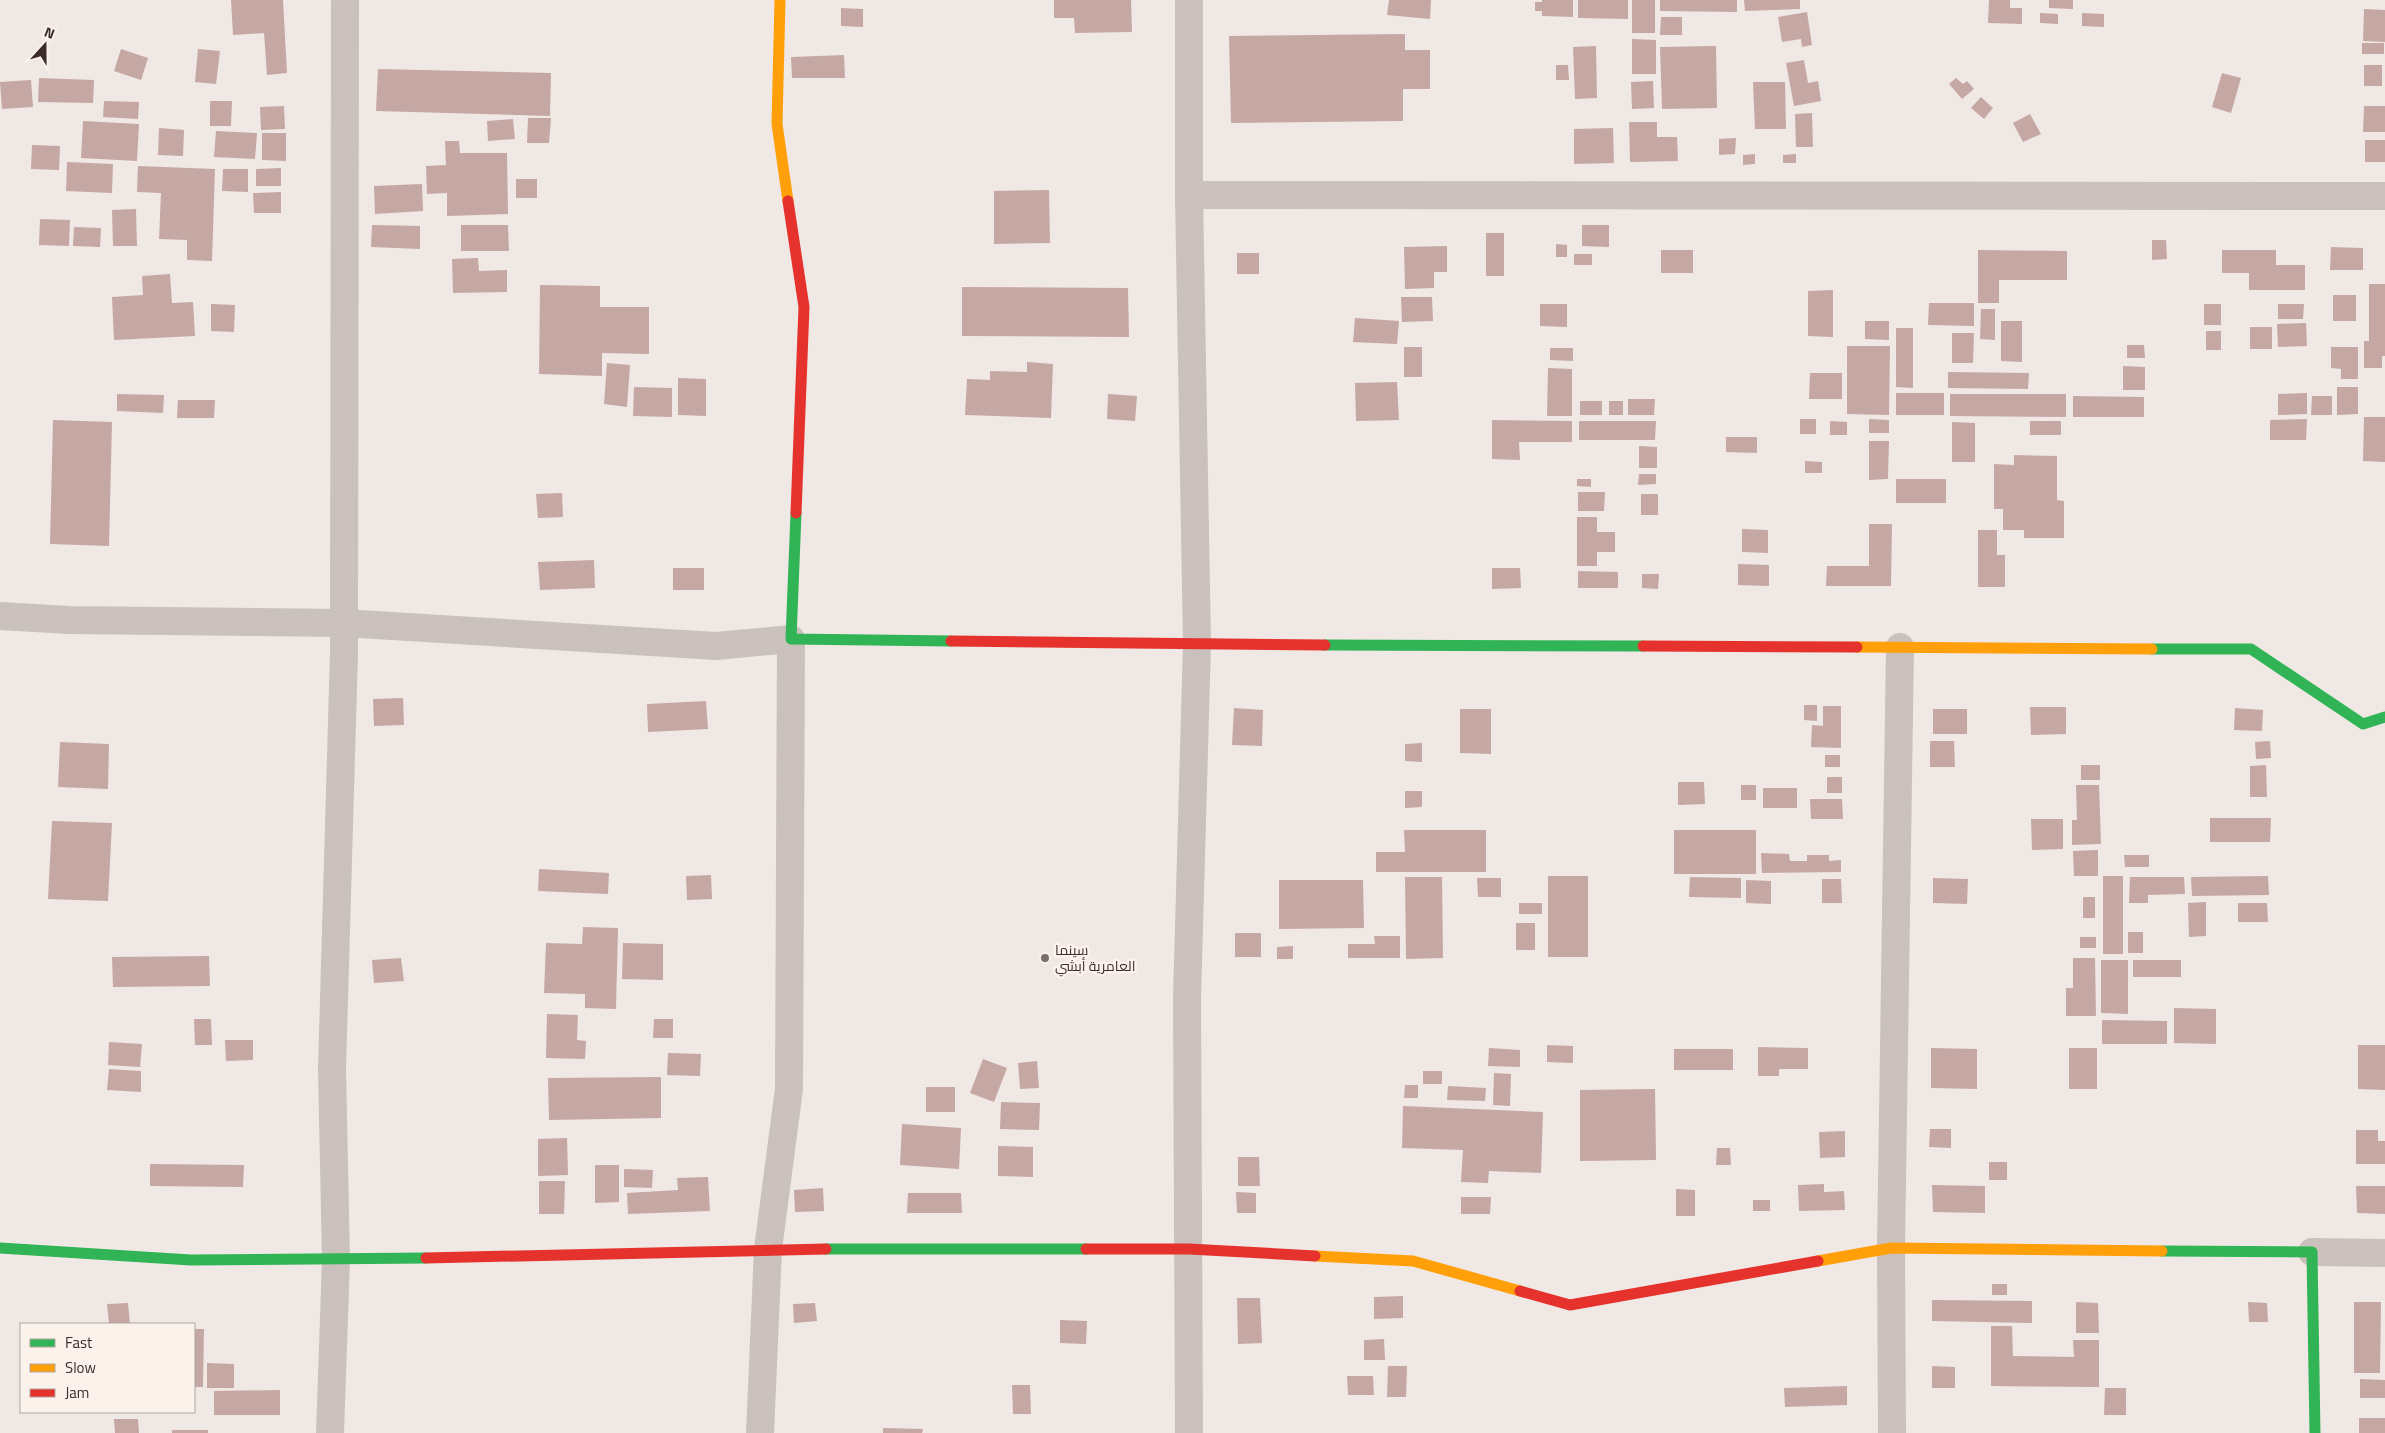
<svg xmlns="http://www.w3.org/2000/svg" width="2385" height="1433" font-family="'Titillium Web',Cairo,sans-serif">
<style>
.building{fill:#c5a8a4}
.lines{fill:none;stroke-linecap:round;stroke-linejoin:round}
.street{stroke:#cac0bc;stroke-width:28}
.fast{stroke:#30b455;stroke-width:11}
.slow{stroke:#ff9f0a;stroke-width:11}
.jam{stroke:#e5322d;stroke-width:11}
.poi-dot{fill:#7a6e6b;stroke:#fcf2ec;stroke-width:2}
.labels{text-anchor:middle;stroke-width:5;stroke-linejoin:round;paint-order:stroke}
.poi-label{font-size:14px;fill:#3b2c2a;stroke:#fcf2ec;text-anchor:start}
</style>
<rect width="100%" height="100%" fill="#f0e8e4"/>
<path class="building" d="M231,0H283L287,73L267,75L264,33L233,35Z
M1054,0H1131L1132,32L1075,33L1074,18H1054Z
M1389,0H1431L1430,19L1387,15Z
M1542,0H1573V17L1542,16V11H1535V2H1542Z
M1578,0H1628V19L1578,18Z
M1632,0H1655V33H1632Z
M1660,0H1737V12L1660,11Z
M1744,0H1800V9L1745,11Z
M1989,0H2010V8H2022V24L1988,23Z
M2049,0H2073V9L2049,8Z
M841,8L863,9V27L841,26Z
M2364,9L2385,10V42L2363,41Z
M1807,12L1812,45L1802,47L1801,39L1782,42L1778,17Z
M2040,13L2058,14V24L2040,23Z
M2082,13L2104,14V27L2082,26Z
M1661,17H1682V35H1660Z
M1405,34V50H1430V89H1403V121L1231,123L1229,36Z
M1632,39L1656,40V74H1632Z
M2362,43H2384V54H2362Z
M1596,46L1597,98L1575,99L1573,47Z
M1716,46L1717,108L1662,109L1660,47Z
M121,49L148,58L141,80L114,71Z
M198,49L220,51L216,84L195,82Z
M844,55L845,78H792L791,57Z
M1804,60L1808,83L1818,81L1821,101L1794,106L1786,63Z
M1556,65H1568L1569,80H1556Z
M2364,65H2382V86H2364Z
M378,69L551,73L550,116L376,111Z
M2222,73L2241,78L2231,113L2212,107Z
M39,78L94,80L93,103L38,102Z
M1956,78L1963,84L1967,81L1974,89L1962,99L1949,84Z
M31,80L33,107L2,109L0,82Z
M1653,81L1654,108L1632,109L1631,82Z
M1753,82H1785L1786,129H1755Z
M1981,97L1993,108L1984,119L1971,108Z
M104,101L139,102L138,119L103,117Z
M210,101H232L231,126H210Z
M284,106L285,129L261,130L260,107Z
M2364,106H2385V132H2363Z
M1812,113L1813,147H1796L1795,114Z
M2030,114L2041,134L2023,142L2013,123Z
M528,118H551L549,143H527Z
M513,119L515,139L488,141L487,121Z
M83,121L139,124L137,161L81,158Z
M1629,122H1657V137H1677L1678,161L1630,162Z
M159,128L184,130L183,156L158,155Z
M1613,128L1614,163L1574,164V129Z
M216,131L257,133L255,159L214,157Z
M262,133H286V161L262,160Z
M1736,138L1735,154L1719,155V139Z
M2365,140H2385V162H2365Z
M445,141H459L460,153H507L508,214L447,216V193L427,194L426,166L446,165Z
M32,145L60,146L59,170L31,169Z
M1755,154V164L1743,165V155Z
M1796,154V163H1783V155Z
M67,162L113,164L112,193L66,191Z
M138,166L215,169L212,261L187,260V240L159,239L161,193L137,192Z
M281,168V186H256V169Z
M223,169H248V192L222,191Z
M516,179H537V198H516Z
M422,184L423,211L375,214L374,186Z
M1049,190L1050,243L994,244V191Z
M281,192V213H254L253,193Z
M136,209L137,246H113L112,210Z
M40,219L70,220L69,246L39,245Z
M372,225L420,226V249L371,247Z
M461,225H508L509,251H461Z
M1582,225H1609V247L1582,246Z
M74,227L101,228L100,247L73,246Z
M1486,233H1504V276H1486Z
M2152,240H2166L2167,259L2152,260Z
M1556,244L1567,245V257H1556Z
M1447,246V272H1434V288L1405,289L1404,247Z
M2331,247L2363,248V270H2330Z
M1661,250H1693V273H1661Z
M1978,250L2067,251V280H1999V303H1978Z
M2222,250H2276V265H2305V290H2249V273H2222Z
M1237,253H1259V274H1237Z
M1574,254H1592V265H1574Z
M478,258L479,271L507,270V292L453,293L452,259Z
M170,274L172,303L193,302L195,336L114,340L112,297L143,295L142,276Z
M2369,284H2385V356H2382V368H2364V341H2369Z
M540,285L600,286V307H649V354L602,353V376L539,374Z
M962,287L1128,288L1129,337L962,336Z
M1833,290V337L1808,336V291Z
M2333,295H2356V321H2333Z
M1401,297H1432L1433,321L1402,322Z
M1929,303H1974V326L1928,325Z
M211,304L235,305L234,332L211,331Z
M1540,304H1567V327L1540,326Z
M2204,304H2221V325H2204Z
M2278,304H2304L2303,319H2278Z
M1981,309H1995V340L1980,339Z
M1355,318L1399,321L1397,344L1353,342Z
M1865,321H1889V340L1865,339Z
M2001,321H2022V362L2001,361Z
M2306,323L2307,346L2278,347L2277,324Z
M2250,327H2272V349H2250Z
M1896,328H1913V388L1896,387Z
M2206,331H2221V350H2206Z
M1952,333H1974L1973,363H1952Z
M2127,345H2144L2145,358H2127Z
M1847,346H1890L1889,415L1847,414Z
M1404,347H1422V377H1404Z
M2331,347H2358V379H2341V369L2331,368Z
M1550,348H1573V361L1550,360Z
M1027,362L1053,364L1051,418L965,415L967,379L990,380V371L1027,372Z
M607,363L630,365L627,407L604,404Z
M2123,366L2145,367V390H2123Z
M1548,368L1572,369V416H1547Z
M1948,372L2029,373L2028,389L1948,388Z
M1810,373H1842V399H1809Z
M678,378L706,379V416L678,415Z
M1397,382L1399,420L1356,421L1355,383Z
M634,387L672,388V417L633,416Z
M2337,387H2358V414L2337,415Z
M1896,393H1944V415H1896Z
M2307,393V414L2278,415V394Z
M117,394L164,395L163,413L117,411Z
M1108,394L1137,396L1135,421L1107,419Z
M1950,394H2066V417L1950,416Z
M2073,396L2144,397V417H2073Z
M2312,396H2332V415H2311Z
M1628,399H1655L1654,415H1628Z
M178,400H215L214,418H177Z
M1580,401H1602V415H1580Z
M1609,401H1623V415H1609Z
M2364,417H2385V462L2363,461Z
M1800,419H1816V434H1800Z
M1869,419L1889,420V433H1869Z
M2307,419L2306,440H2270V420Z
M53,420L112,422L109,546L50,544Z
M1492,420L1572,421V442H1519L1520,460L1492,459Z
M1579,421H1656L1655,440H1579Z
M1830,421L1847,422V435H1830Z
M2030,421H2061V435H2030Z
M1952,422L1975,423V462H1952Z
M1726,437H1757V453L1726,452Z
M1869,441H1889L1888,479L1869,480Z
M1639,446L1657,447V468H1639Z
M2014,455L2057,456V500L2064,501V538H2024V530H2003V509H1994V464L2014,465Z
M1805,461L1822,462V473H1805Z
M1639,474H1656V484L1638,485Z
M1577,479H1591V487L1577,486Z
M1896,479H1946V503H1896Z
M1578,492H1605L1604,511H1578Z
M562,493L563,517L538,518L536,494Z
M1641,494H1658V515H1641Z
M1577,517H1597V532H1615V552H1597V566H1577Z
M1869,524H1892L1891,586H1826L1827,566H1869Z
M1742,529L1768,530V553L1742,552Z
M1978,530H1997V555H2005V587H1978Z
M594,560L595,588L540,590L538,562Z
M1738,564L1769,565V586L1738,585Z
M673,568H704V590H673Z
M1492,568H1520L1521,588L1492,589Z
M1578,571L1618,572V588H1578Z
M1642,574H1659L1658,589L1642,588Z
M403,698L404,725L374,726L373,699Z
M706,701L708,729L648,732L647,704Z
M1804,705H1817V721L1804,720Z
M1823,706H1841V748L1811,747L1812,725L1823,726Z
M2030,707H2066V734L2031,735Z
M1234,708L1263,710L1262,746L1232,745Z
M2235,708L2263,710L2262,731L2234,730Z
M1460,709H1491V754L1460,753Z
M1933,709H1967V734H1933Z
M1930,741H1954L1955,767H1930Z
M2270,741L2271,758L2256,759L2255,742Z
M60,742L109,744L108,789L58,787Z
M1422,743V762L1405,761V744Z
M1825,755H1840V767H1825Z
M2081,765H2100V780H2081Z
M2266,765L2267,797H2250V766Z
M1827,777H1842V793H1827Z
M1678,782H1704L1705,804L1678,805Z
M1741,785H1756V800H1741Z
M2076,785H2099L2101,844L2072,845V820H2077Z
M1763,788H1797V808H1763Z
M1405,791H1422V807L1405,808Z
M1810,799H1842L1843,819H1811Z
M2210,818H2271L2270,842H2210Z
M2031,819H2063V849L2032,850Z
M52,821L112,823L108,901L48,899Z
M1404,830H1486V872H1376V852H1405Z
M1674,830H1756V874H1674Z
M2098,850V876H2074L2073,851Z
M1761,853L1789,854L1790,861H1807V855H1829V861L1841,860V872L1762,873Z
M2124,855H2149V867H2125Z
M539,869L609,873L608,894L538,891Z
M711,875L712,899L687,900L686,876Z
M1548,876H1588V957H1548Z
M2103,876H2123V954H2103Z
M2268,876L2269,895L2192,896L2191,877Z
M1405,877H1442L1443,958L1406,959Z
M1690,877L1741,878V898L1689,897Z
M2130,877H2184L2185,894L2148,895V903H2129Z
M1477,878H1501V897H1478Z
M1933,878L1968,879L1967,904L1933,903Z
M1822,879H1841L1842,903H1822Z
M1279,880H1363L1364,928L1279,929Z
M1746,880L1771,881V904L1746,903Z
M2083,897H2095V918H2083Z
M2206,902V936L2189,937L2188,903Z
M1519,903H1542V914H1519Z
M2238,903H2267L2268,922H2238Z
M1516,923H1535V950H1516Z
M583,927L618,928L616,1009L585,1008V994L544,993L546,943L582,944Z
M2128,932H2143V953H2128Z
M1235,933H1261V957H1235Z
M1374,936H1400V958H1348V944H1375Z
M2080,937H2096V948H2080Z
M623,943L663,944V980L622,979Z
M1293,946V959H1277V947Z
M209,956L210,986L113,987L112,957Z
M401,958L404,981L374,983L372,960Z
M2073,958H2095L2096,1016H2066V988H2073Z
M2101,960H2128V1014L2101,1013Z
M2133,960H2181V977H2133Z
M2174,1008L2216,1009V1044L2174,1043Z
M547,1014L578,1015L577,1040L586,1041L585,1059L546,1058Z
M194,1019H211L212,1045H195Z
M654,1019H673V1038H653Z
M2102,1020L2167,1021V1044H2102Z
M225,1040H253V1060L226,1061Z
M109,1042L142,1044L140,1067L108,1065Z
M1547,1045L1573,1046V1063L1547,1062Z
M2358,1045H2385V1090L2358,1089Z
M1758,1047L1808,1048V1069H1779V1076H1758Z
M1489,1048L1520,1050V1067L1488,1066Z
M1931,1048L1977,1049V1089L1931,1088Z
M2069,1048H2097V1089H2069Z
M1674,1049H1733V1070H1674Z
M668,1053L701,1054L700,1076L667,1075Z
M983,1059L1007,1068L994,1102L970,1093Z
M1037,1061L1039,1088L1020,1089L1018,1063Z
M109,1069L141,1071V1092L107,1090Z
M1423,1071H1442V1084H1423Z
M1494,1073L1511,1074L1510,1106L1493,1105Z
M661,1077V1118L549,1120L548,1078Z
M1405,1085H1418V1098H1404Z
M1448,1086L1486,1088L1485,1101L1447,1100Z
M926,1087H955V1112H926Z
M1655,1089L1656,1160L1580,1161V1090Z
M1001,1102L1040,1103L1039,1130L1000,1129Z
M1403,1106L1543,1112L1541,1173L1489,1171L1488,1183L1461,1182L1463,1150L1402,1148Z
M902,1124L961,1128L959,1169L900,1165Z
M1930,1129H1951V1148L1929,1147Z
M2356,1130H2378V1141H2385V1164H2356Z
M1845,1131V1157L1820,1158L1819,1132Z
M567,1138L568,1175L538,1176V1139Z
M998,1146L1033,1147V1177L998,1176Z
M1717,1148H1730L1731,1165H1716Z
M1238,1157H1259L1260,1186H1238Z
M1989,1162H2007V1180H1989Z
M150,1164L244,1165L243,1187L150,1186Z
M595,1165H619V1202L595,1203Z
M624,1169L653,1170L652,1188L624,1187Z
M708,1177L710,1211L628,1214L627,1193L678,1190L677,1178Z
M539,1181H565L564,1214H539Z
M1824,1184V1192L1844,1191L1845,1210L1799,1211L1798,1185Z
M1932,1185L1985,1186V1213L1933,1212Z
M2356,1186H2385V1214L2357,1213Z
M823,1188L824,1211L795,1212L794,1190Z
M1676,1189L1695,1190V1216H1676Z
M1236,1192L1256,1193V1213H1237Z
M908,1193H961L962,1213H907Z
M1461,1197H1491L1490,1214H1461Z
M1753,1200H1770V1211H1753Z
M1992,1284H2007V1295H1992Z
M1403,1296V1318L1374,1319V1297Z
M1237,1298H1260L1262,1343L1238,1344Z
M1932,1300L2032,1301V1323L1932,1321Z
M2076,1302L2098,1303L2099,1333H2076Z
M2248,1302L2267,1303L2268,1322H2249Z
M2354,1302H2381L2380,1373H2354Z
M128,1303L130,1324H109L107,1304Z
M815,1303L817,1321L794,1323L793,1304Z
M1060,1320L1087,1321L1086,1344L1060,1343Z
M1991,1326H2012L2013,1356L2074,1357L2073,1340H2099V1387L1991,1386Z
M194,1329H204L203,1387H194Z
M1384,1339L1385,1360H1364V1340Z
M207,1363L234,1364V1388H207Z
M1388,1366H1407L1406,1397H1387Z
M1932,1366L1955,1367V1388H1932Z
M1347,1376H1373L1374,1395H1348Z
M2360,1379L2385,1380V1398H2360Z
M1012,1385H1030L1031,1414H1013Z
M1847,1386V1405L1785,1407L1784,1388Z
M2105,1388H2126V1415H2104Z
M280,1390V1415H214V1391Z
M2359,1418H2385V1433H2359Z
M114,1419H138L139,1433H115Z
M883,1428L923,1429L922,1433H883Z
M172,1430H208V1433H172Z"/>
<g class="lines">
<path class="street" d="M1189,195L2385,196
M0,616L69,620L343,623L716,646L791,639L789,1089L768,1249L760,1433
M2312,1252L2385,1253
M330,1433L336,1260L332,1069L344,652L345,0
M1189,1433L1187,998L1197,644L1189,195V0
M1892,1433L1891,1248L1900,647"/>
<path class="fast" d="M796,513L791,639L951,641
M1325,645L1643,646
M2152,649H2251L2363,724L2385,717
M0,1248L191,1260L426,1258
M826,1249H1086
M2162,1251L2312,1252L2315,1433"/>
<path class="slow" d="M780,0L777,124L788,201
M1857,647L2152,649
M1315,1256L1413,1261L1520,1291
M1818,1261L1891,1248L2162,1251"/>
<path class="jam" d="M788,201L804,307L796,513
M951,641L1325,645
M1643,646L1857,647
M1086,1249H1189L1315,1256
M426,1258L826,1249
M1520,1291L1570,1305L1818,1261"/>
</g>
<circle class="poi-dot" cx="1045" cy="958" r="5"/>
<g class="labels">
<g class="poi-label">
<text x="1055" y="955">سينما<tspan x="1055" dy="16">العامرية أبشي</tspan></text>
</g>
</g>
<rect x="20" y="1323" width="175" height="90" fill="#fcf2ec" stroke="#afa39e"/>
<rect x="30" y="1339" width="25" height="8" fill="#30b455" stroke="#afa39e"/>
<text x="65" y="1348" font-size="15" fill="#3b2c2a">Fast</text>
<rect x="30" y="1364" width="25" height="8" fill="#ff9f0a" stroke="#afa39e"/>
<text x="65" y="1373" font-size="15" fill="#3b2c2a">Slow</text>
<rect x="30" y="1389" width="25" height="8" fill="#e5322d" stroke="#afa39e"/>
<text x="65" y="1398" font-size="15" fill="#3b2c2a">Jam</text>
<g transform="translate(45 45) rotate(21)" stroke="#fcf2ec" stroke-width="4" paint-order="stroke">
<path d="M0-4L9 19L0 12L-9 19Z" fill="#3b2c2a"/>
<text y="-8" font-size="14" font-weight="bold" text-anchor="middle" fill="#3b2c2a">N</text>
</g>
</svg>
